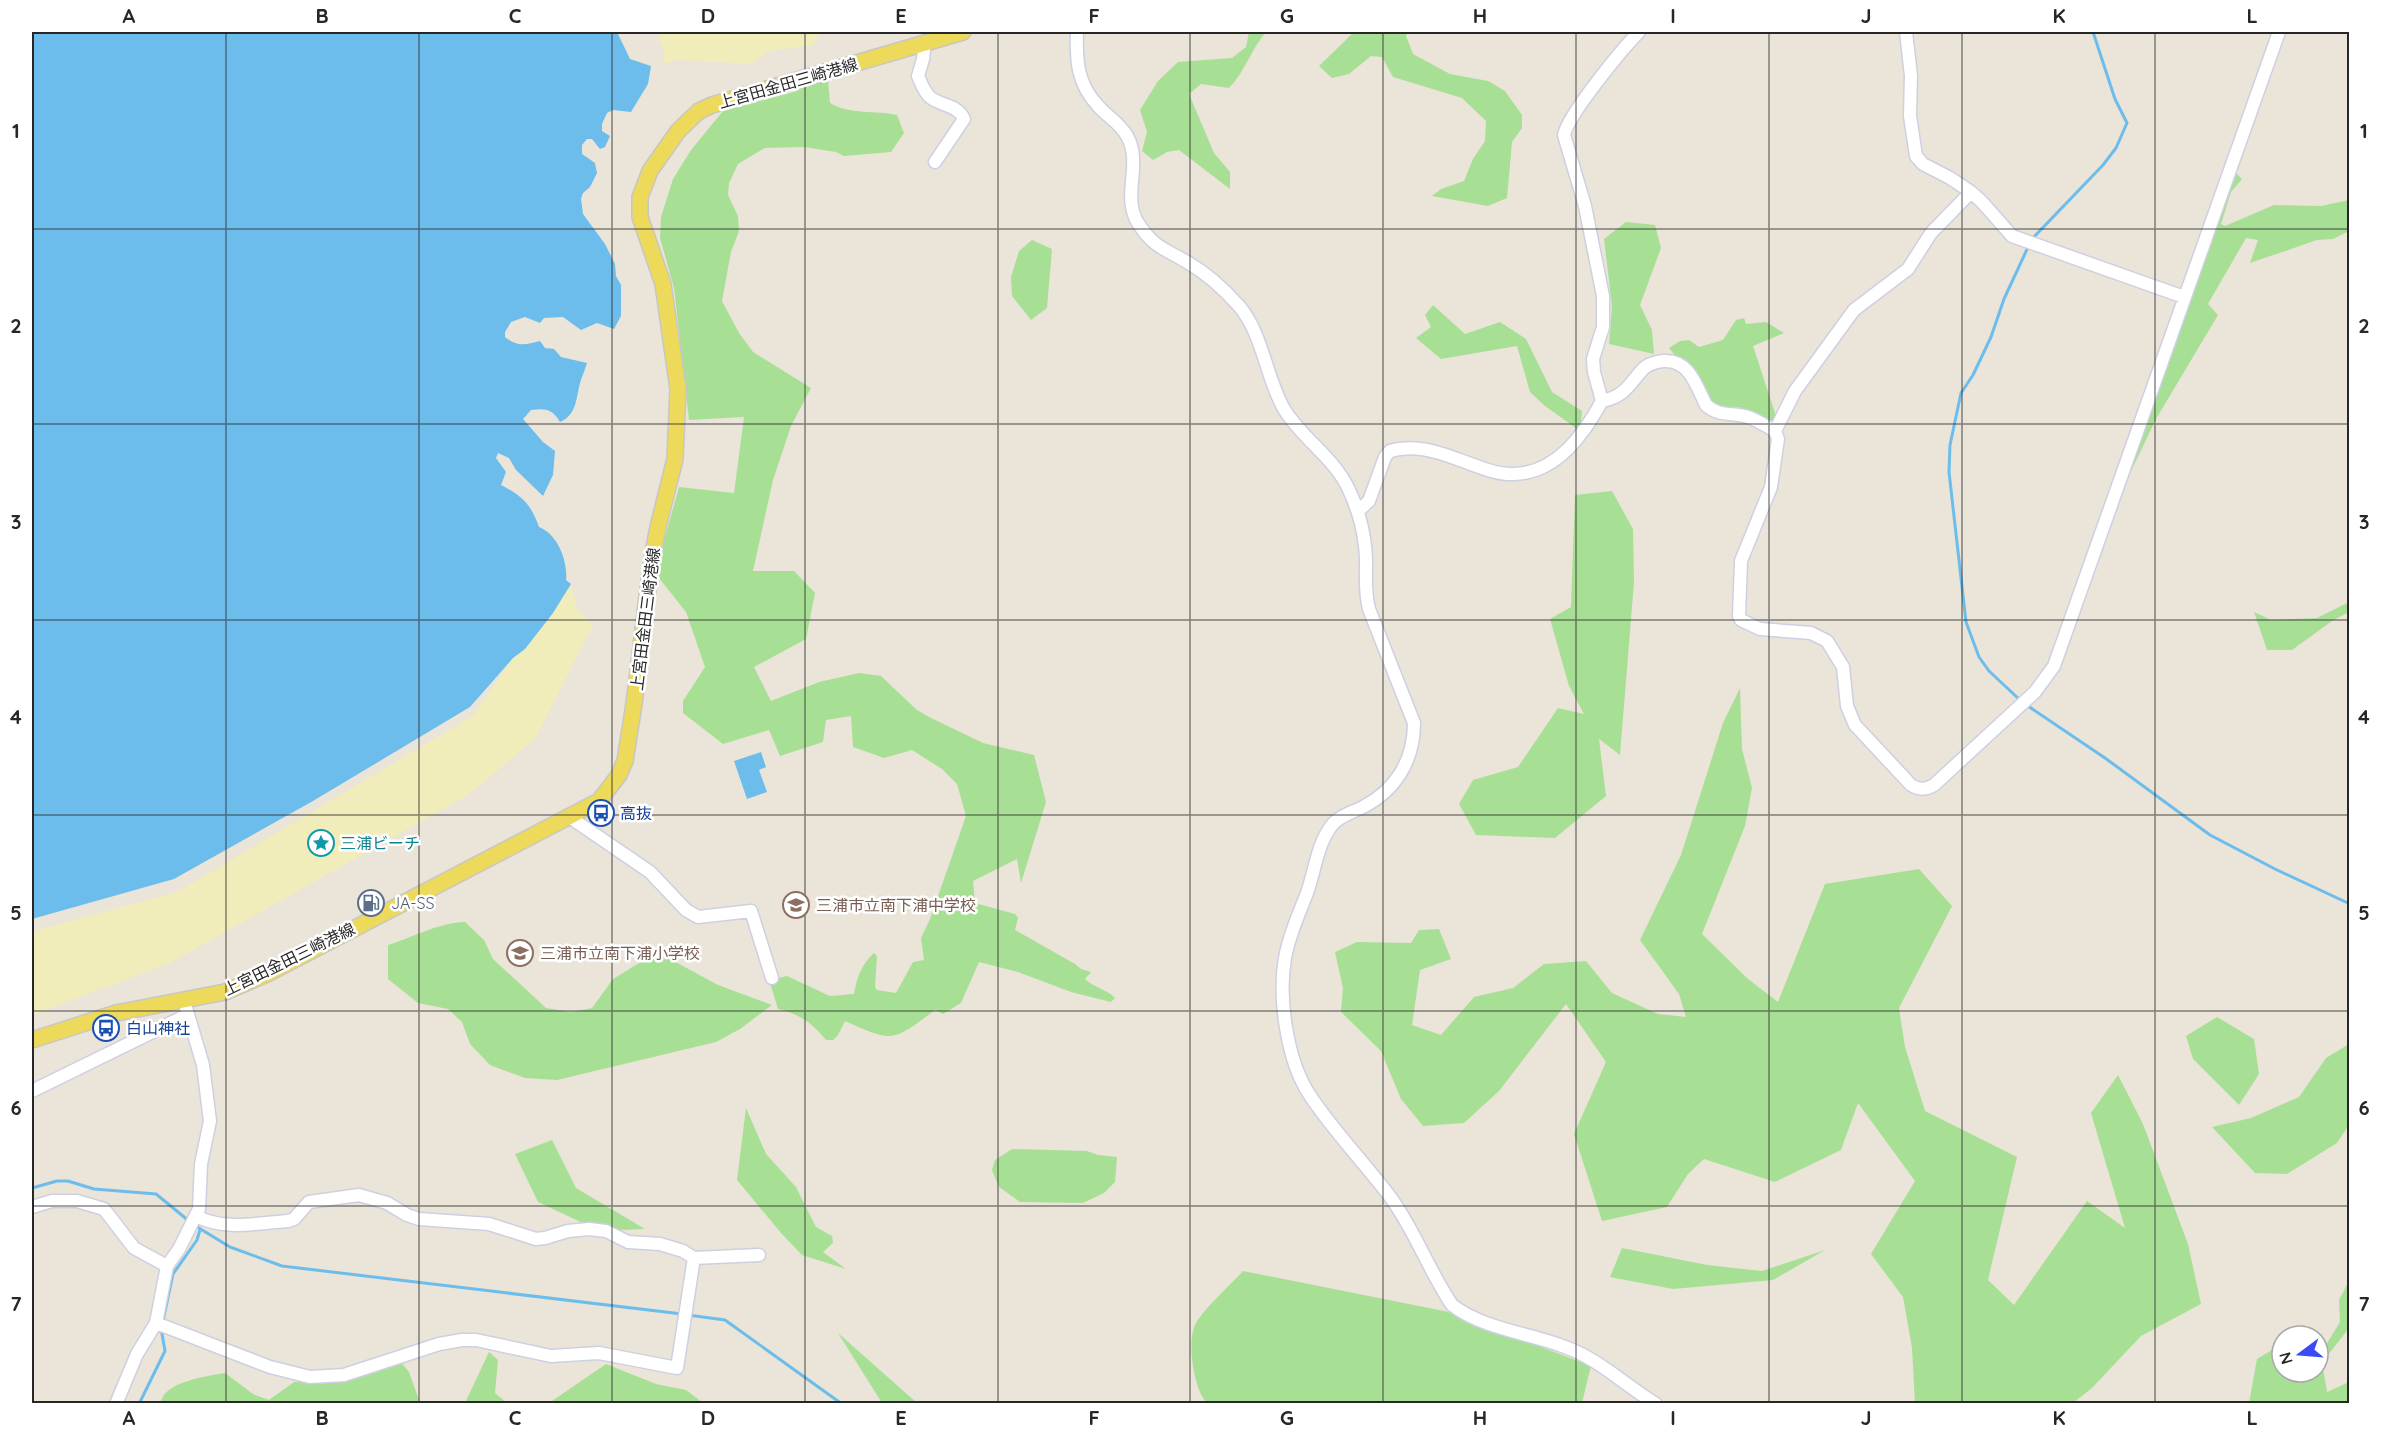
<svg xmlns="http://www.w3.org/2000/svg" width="2381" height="1435" font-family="Quicksand,'Noto Sans JP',sans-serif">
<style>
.green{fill:#a7e095}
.sand{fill:#f0edbb}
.water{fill:#6cbdec}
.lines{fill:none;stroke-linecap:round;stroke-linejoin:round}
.stream{stroke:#6cbdec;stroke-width:3}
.minor-casing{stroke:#ced0e1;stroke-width:15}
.major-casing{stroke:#c7c7c7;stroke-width:18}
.minor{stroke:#fff;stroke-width:12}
.major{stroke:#eeda5a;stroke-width:15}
.grid{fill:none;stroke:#272727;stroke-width:1.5;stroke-opacity:0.55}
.labels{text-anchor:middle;stroke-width:5;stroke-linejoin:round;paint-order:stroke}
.street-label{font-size:16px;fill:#272727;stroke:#fff}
.transit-label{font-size:16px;fill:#164399;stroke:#fff;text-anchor:start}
.culture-label{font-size:16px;fill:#0d838f;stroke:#fff;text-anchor:start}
.service-label{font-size:16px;fill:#4e5e75;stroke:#fff;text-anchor:start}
.education-label{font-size:16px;fill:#785e54;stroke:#fff;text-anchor:start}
.neatline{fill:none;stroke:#272727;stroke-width:2}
.grid-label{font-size:20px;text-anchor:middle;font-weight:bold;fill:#272727}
</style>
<rect width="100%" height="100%" fill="#eae4d9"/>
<path class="green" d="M1249,32H1266C1251,49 1245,72 1229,88L1201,84L1189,94L1214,153L1230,172V189L1179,150L1167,152L1153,160L1142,151L1147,132L1140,110L1158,81L1178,62L1232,58L1246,47Z
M1354,32H1408L1406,36L1413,54L1450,74L1488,81L1505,91L1522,115V128L1512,142L1507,198L1488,206L1432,196L1441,189L1464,181L1473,159L1485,141L1486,121L1462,98L1393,77L1382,57L1371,56L1349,74L1332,78L1319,66Z
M820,74L828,80L830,103C850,115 875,110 897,115L904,133L891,152L844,156L836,152L804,147L765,148L738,164L729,183L728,195L738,216L739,231L731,252L722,301L739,333L753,352L811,388L791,426L773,480L753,571H794L815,593L806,639L754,667L771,701L819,682L859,673L881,676L917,710L931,718L983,743L1034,755L1046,802L1021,883L1017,859L973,881L975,903L1015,914L1018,918L1015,930L1075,964L1081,969L1091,972L1085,979C1094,988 1107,989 1115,998L1111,1002L1071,992L1018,972L979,962L961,1003L943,1014L935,1010C892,1042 894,1043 845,1021L838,1035L833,1040H826C812,1023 800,1014 778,1009L769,980L787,976L830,996L854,994C857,977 861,965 874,953L877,956L875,987L877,990L896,993L913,962L924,960L921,938L930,919L966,816L957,784L942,769L912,750L884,758L853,747L851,716L826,720L823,742L780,756L769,730L723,744L683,713V701L705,667L686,612L655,573L679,487L734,493L744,417L689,420L674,288L660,238L661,217L673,179L691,150L723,111L794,92Z
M2236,173L2242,179L2231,192L2221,224L2225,226L2274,205L2321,206L2349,200V231L2333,239L2317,240L2250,263L2258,240L2246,238L2208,304L2218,315L2156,419L2122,490L2228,182Z
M1626,222L1655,225L1661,248L1640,305L1652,330L1654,354L1609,344L1612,306L1604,239Z
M1032,240L1052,249L1047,308L1031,320L1012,296L1011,277L1019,251Z
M1433,305L1465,334L1500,322L1526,339L1552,392L1582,411L1580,431L1545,406L1530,392L1517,346L1441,359L1416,338L1431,327L1425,315Z
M1744,318L1746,324L1766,322L1784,333L1753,346L1777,419L1775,422L1739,407L1724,408L1714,405L1669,348L1680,341L1689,340L1699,347L1723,340L1736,320Z
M1612,491L1633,529L1634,582L1620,755L1599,739L1606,796L1555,838L1476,835L1459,804L1473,780L1518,767L1558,708L1584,714L1569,686L1550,619L1571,607L1575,495Z
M2349,602V612L2332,621L2292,650H2267L2254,612L2271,620L2317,618Z
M1740,688L1742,749L1752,788L1745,826L1702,934L1748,979L1778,1002L1825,884L1919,869L1952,906L1899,1008L1905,1047L1925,1111L2017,1157L1988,1280L2014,1305L2087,1201L2125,1228L2091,1113L2118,1075L2143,1124L2188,1244L2201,1304L2141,1336L2092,1388L2073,1403H1915L1912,1348L1903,1297L1871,1254L1915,1181L1858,1103L1841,1150L1775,1182L1704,1159L1688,1174L1667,1207L1602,1221L1574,1134L1606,1062L1566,1004L1499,1091L1464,1123L1423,1126L1401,1099L1381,1051L1341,1012L1343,988L1335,952L1357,942L1411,943L1419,930L1439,929L1451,959L1420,970L1412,1025L1441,1035L1474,997L1513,988L1544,964L1586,961L1612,993L1658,1014L1686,1017L1679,994L1640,940L1681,855L1723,723Z
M465,922L484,940L493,959L546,1008L571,1012L592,1008L613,979L657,952L718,985L772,1005L740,1029L716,1042L557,1080L525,1078L490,1065L470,1044L462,1022L448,1009L418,1003L388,979V945C414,937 437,923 465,922Z
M2217,1017L2254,1039L2259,1074L2239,1105L2193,1059L2186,1036Z
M2349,1044V1125L2337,1143L2287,1174L2255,1173L2212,1127L2251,1118L2299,1097L2326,1058Z
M746,1108L766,1154L796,1187L816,1227L832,1236L833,1243L823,1252L846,1269L802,1255L781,1233L737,1180Z
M552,1140L576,1188L645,1229L621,1230L585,1224L538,1202L515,1154Z
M1012,1149L1087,1151L1098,1155L1117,1157L1115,1182L1104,1193L1083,1203L1020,1202L999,1187L992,1170L995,1160Z
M1622,1248L1707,1265L1762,1271L1825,1250L1773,1280L1673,1289L1610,1277Z
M1243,1271L1449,1312L1591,1366L1582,1403H1207C1194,1391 1186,1340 1196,1323C1204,1309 1231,1284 1243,1271Z
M2349,1281V1328L2328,1355L2324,1348L2340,1322L2339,1300Z
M838,1333L917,1403H882Z
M2318,1339L2327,1392L2349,1382V1403H2249L2257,1359L2282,1344V1372H2318Z
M489,1352L498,1360L495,1393L507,1403H465Z
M401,1362L409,1372L420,1403L161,1404C161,1382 208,1376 225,1373L253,1394L269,1400L294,1382L343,1380Z
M606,1364L656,1384L686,1390L703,1403H549Z"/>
<path class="sand" d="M663,32H820L813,45L769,51L751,64L677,60L663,64L664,49L658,37Z
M571,584L578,611L593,625L535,739L468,795L170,963L32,1015V932L179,891L473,716L513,658L525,649L553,613Z"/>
<path class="water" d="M32,32H617L630,59L651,66L648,84L631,112L613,110L607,113L602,124V131L610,136L605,147L600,149L592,139H587L582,145V154L595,163L597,173L590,187L583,193L581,199L583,214L605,244L615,264L616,276L621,285V316L614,329L597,323L581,330L563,317L544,318L540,323L525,317L511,322L505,332V337C517,347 525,345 540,341L545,348L554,349L561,357L587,363C585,370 582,376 580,383C576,398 577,415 560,422C553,409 545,408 531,410L523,419L543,442L555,451L553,475L543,496L516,470L509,458L498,453L496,458L506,472L501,485C522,496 531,504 539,527C558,534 568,562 566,580L571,584L553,613L525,649L513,658L470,707L313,801L174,879L32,919Z
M761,752L766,767L759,770L767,792L747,799L734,761Z"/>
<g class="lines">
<path class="stream" d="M2032,239L2103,165L2116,148L2127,123L2115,99L2093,32
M2020,700L1989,671L1979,657L1966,622L1949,472L1950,445L1961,393L1973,375L1991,337L2004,299L2029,245
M2025,704L2105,758L2210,835L2275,869L2350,904
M32,1188L57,1181H68L94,1189L156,1194L189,1221
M194,1225L230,1247L282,1266L682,1314
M688,1315L725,1320L842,1404
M163,1321L173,1274L197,1240L200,1230
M139,1404L165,1351L161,1328"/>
<defs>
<path id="minor" d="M1077,32C1076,61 1077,84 1099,107C1108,117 1120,123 1127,136C1143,164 1121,196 1138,223C1153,247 1165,249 1187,262C1206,273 1224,289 1239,306C1263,334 1266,378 1284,409C1302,439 1334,457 1349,490C1357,507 1363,527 1365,546C1368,568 1363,585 1369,609L1414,723C1414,760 1396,790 1363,807C1353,812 1339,816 1332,825C1317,844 1315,871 1307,893C1299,914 1289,935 1285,958C1278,998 1287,1060 1309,1094C1333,1131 1365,1163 1391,1198C1415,1231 1429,1271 1452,1305C1483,1329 1529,1333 1565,1347C1599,1359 1626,1386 1656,1404
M1906,32L1911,76L1910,116L1916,156L1923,164L1950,178L1971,192L1982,202L2012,236L2184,297
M925,42L923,59L918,76C921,83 925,94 931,98C942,106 958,105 964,119L935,162
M1602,401C1624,397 1629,385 1642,370C1647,364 1655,362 1663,361C1689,359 1696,385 1706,405C1719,417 1733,412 1748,417C1757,420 1766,426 1775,431L1778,439L1771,487L1741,561L1739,616L1741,620L1760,629L1811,633L1827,641L1843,667L1847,706L1855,725L1911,785C1919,790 1925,790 1934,785L2035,692L2054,666L2279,32
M1775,431L1795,391L1854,310L1908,269L1931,233L1971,192
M1358,511L1369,501L1385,457L1390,451C1412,444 1436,451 1457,459C1475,465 1495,475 1514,474C1557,473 1584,434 1602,401L1594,372L1593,359L1603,327V296L1585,206L1564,135C1568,115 1622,49 1639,32
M571,818L650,872L686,910L698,917L751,911L772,978
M32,1091L187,1015
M32,1207L52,1201H77L104,1209L134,1248L167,1266
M196,1216C224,1231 257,1223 288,1221L294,1219L309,1202L359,1195L387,1203L407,1215L419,1219L489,1224L536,1239L545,1238L568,1231L589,1229L606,1231L628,1242L660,1244L683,1251L694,1258L759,1255
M156,1323L270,1367L310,1377L344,1375L439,1344L462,1340H476L551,1356L599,1353L677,1368L694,1258
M116,1404L137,1354L156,1323L167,1266L179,1249L199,1209L201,1164L210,1121L203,1065L184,1001"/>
<path id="major" d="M32,1040L116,1013L225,992L267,974L599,801L619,775L625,761L634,704L651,564L658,527L675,459L678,389L663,284L640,217V197L650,171L678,131L699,111L712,105L963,32"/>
</defs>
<use href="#minor" class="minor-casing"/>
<use href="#major" class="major-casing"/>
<use href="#minor" class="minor"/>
<use href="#major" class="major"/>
</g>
<path class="grid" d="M226,32V1404M419,32V1404M612,32V1404M805,32V1404M998,32V1404M1190,32V1404M1383,32V1404M1576,32V1404M1769,32V1404M1962,32V1404M2155,32V1404M32,229H2350M32,424H2350M32,620H2350M32,815H2350M32,1011H2350M32,1206H2350"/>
<defs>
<symbol id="bus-ring" viewBox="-11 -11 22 22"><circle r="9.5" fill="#fff" stroke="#1a4fb4" stroke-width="1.5"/><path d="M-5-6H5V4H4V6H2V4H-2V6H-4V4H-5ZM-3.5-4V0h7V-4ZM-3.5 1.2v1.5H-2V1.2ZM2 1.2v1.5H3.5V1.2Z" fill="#1a4fb4"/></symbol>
<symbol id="sight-ring" viewBox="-11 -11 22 22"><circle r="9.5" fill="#fff" stroke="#0f9aa8" stroke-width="1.5"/><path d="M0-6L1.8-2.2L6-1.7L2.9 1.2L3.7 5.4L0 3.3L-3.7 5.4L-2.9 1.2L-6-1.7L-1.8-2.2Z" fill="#0f9aa8"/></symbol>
<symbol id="fuel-ring" viewBox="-11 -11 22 22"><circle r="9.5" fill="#fff" stroke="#5c6f8a" stroke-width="1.5"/><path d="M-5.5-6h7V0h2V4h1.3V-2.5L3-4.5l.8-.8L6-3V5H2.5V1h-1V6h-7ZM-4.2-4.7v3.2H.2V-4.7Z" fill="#5c6f8a"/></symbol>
<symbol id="school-ring" viewBox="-11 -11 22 22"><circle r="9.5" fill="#fff" stroke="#8d6e63" stroke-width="1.5"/><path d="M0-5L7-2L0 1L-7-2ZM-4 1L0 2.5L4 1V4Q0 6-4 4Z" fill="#8d6e63"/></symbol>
</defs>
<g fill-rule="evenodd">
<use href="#bus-ring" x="586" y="798" width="30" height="30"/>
<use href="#sight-ring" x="306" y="828" width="30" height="30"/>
<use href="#fuel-ring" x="356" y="888" width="30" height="30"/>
<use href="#school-ring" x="781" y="890" width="30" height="30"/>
<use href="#school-ring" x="505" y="938" width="30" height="30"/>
<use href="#bus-ring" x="91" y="1013" width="30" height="30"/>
</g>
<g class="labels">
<g class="street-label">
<text transform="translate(788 83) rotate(-16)" y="6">上宮田金田三崎港線</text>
<text transform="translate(645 619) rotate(-83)" y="6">上宮田金田三崎港線</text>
<text transform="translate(289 959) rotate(-26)" y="6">上宮田金田三崎港線</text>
</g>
<g class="transit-label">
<text x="620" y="819">高抜</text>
<text x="126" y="1034">白山神社</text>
</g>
<g class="culture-label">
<text x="340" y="849">三浦ビーチ</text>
</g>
<g class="service-label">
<text x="391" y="909">JA-SS</text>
</g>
<g class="education-label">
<text x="816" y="911">三浦市立南下浦中学校</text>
<text x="540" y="959">三浦市立南下浦小学校</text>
</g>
</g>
<rect width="2381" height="1435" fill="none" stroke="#ffffff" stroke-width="66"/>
<g transform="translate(2300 1354) rotate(254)"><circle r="28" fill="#ffffff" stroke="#a9a9a9" stroke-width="1.5"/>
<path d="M0-4.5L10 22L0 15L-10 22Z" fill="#394af6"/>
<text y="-9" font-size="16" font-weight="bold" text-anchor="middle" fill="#272727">N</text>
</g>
<rect x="33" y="33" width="2315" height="1369" class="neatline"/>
<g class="grid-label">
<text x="129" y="23">A</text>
<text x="322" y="23">B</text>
<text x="515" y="23">C</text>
<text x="708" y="23">D</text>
<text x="901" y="23">E</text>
<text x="1094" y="23">F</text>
<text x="1287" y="23">G</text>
<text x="1480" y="23">H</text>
<text x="1673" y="23">I</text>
<text x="1866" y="23">J</text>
<text x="2059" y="23">K</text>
<text x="2252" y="23">L</text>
<text x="16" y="138">1</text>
<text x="2364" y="138">1</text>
<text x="16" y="333">2</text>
<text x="2364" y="333">2</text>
<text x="16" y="529">3</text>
<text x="2364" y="529">3</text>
<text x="16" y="724">4</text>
<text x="2364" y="724">4</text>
<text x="16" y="920">5</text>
<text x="2364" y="920">5</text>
<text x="16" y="1115">6</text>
<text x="2364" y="1115">6</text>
<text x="16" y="1311">7</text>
<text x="2364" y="1311">7</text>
<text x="129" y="1425">A</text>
<text x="322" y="1425">B</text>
<text x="515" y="1425">C</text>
<text x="708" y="1425">D</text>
<text x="901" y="1425">E</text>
<text x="1094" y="1425">F</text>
<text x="1287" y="1425">G</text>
<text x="1480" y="1425">H</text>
<text x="1673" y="1425">I</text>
<text x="1866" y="1425">J</text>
<text x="2059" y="1425">K</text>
<text x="2252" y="1425">L</text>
</g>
</svg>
